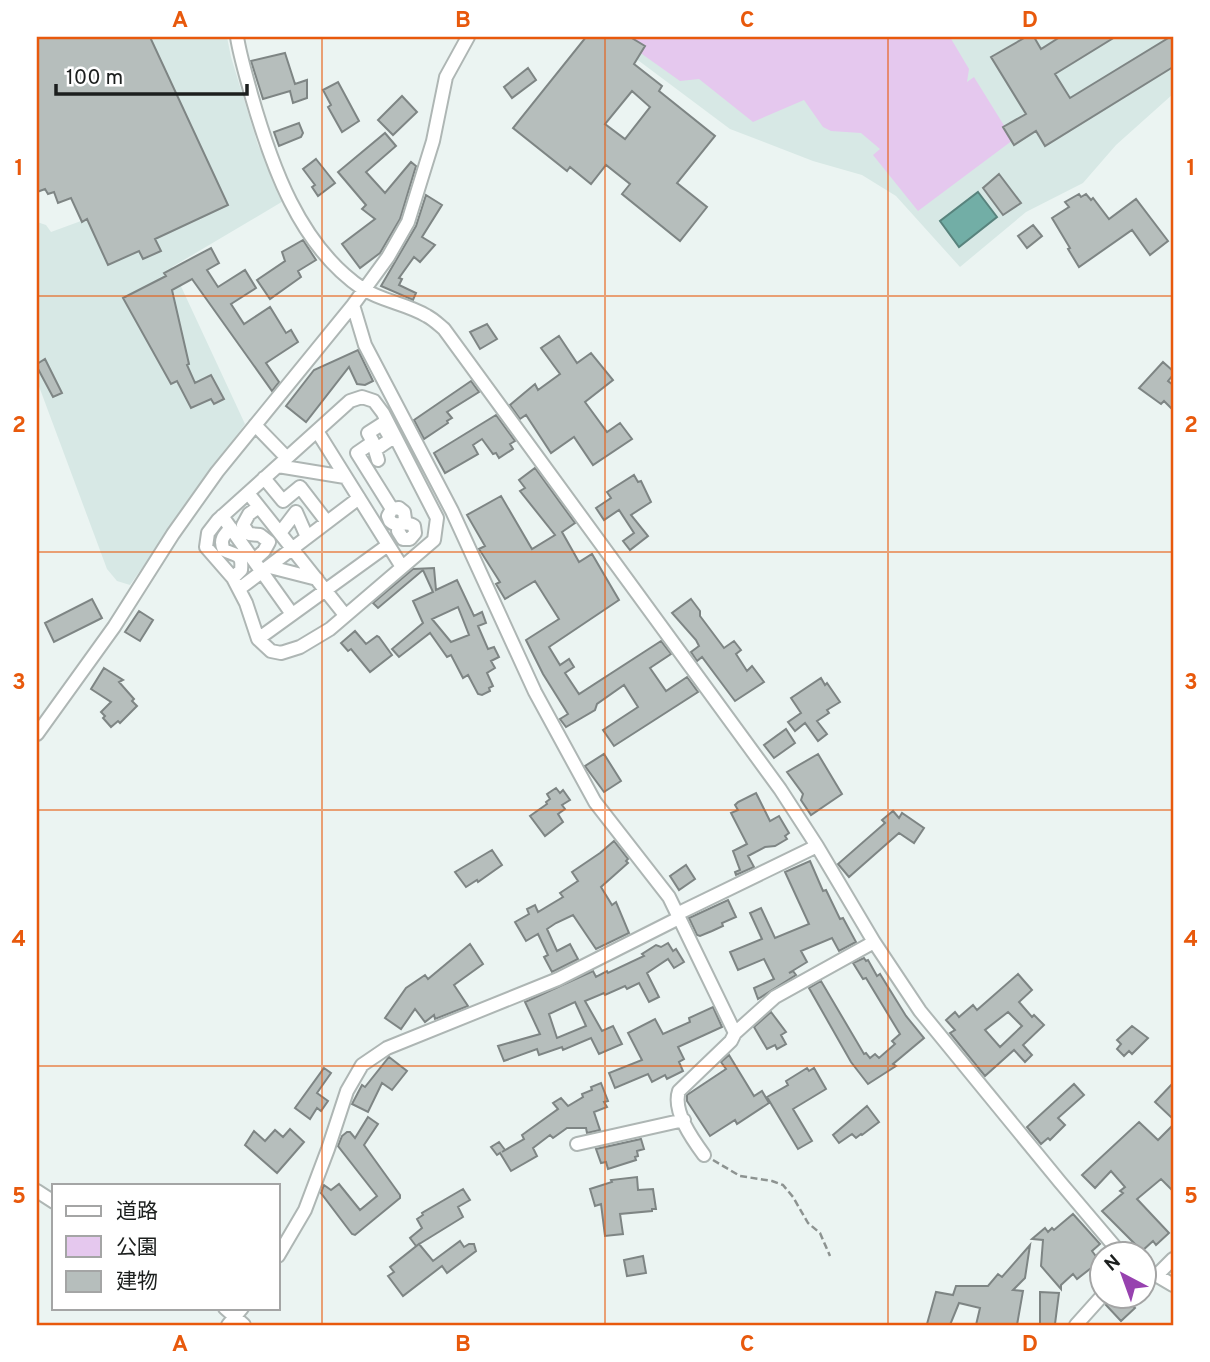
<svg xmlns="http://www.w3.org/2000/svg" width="1210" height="1362" font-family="Overpass,'Noto Sans JP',sans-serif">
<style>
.built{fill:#d7e8e5}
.green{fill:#e5c8ee}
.water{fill:#72aea6;stroke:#58837d;stroke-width:2}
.building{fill:#b6bebc;stroke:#7e8584;stroke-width:2;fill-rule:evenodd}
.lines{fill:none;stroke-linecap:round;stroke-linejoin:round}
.minor-casing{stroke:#aeb6b4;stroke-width:16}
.path{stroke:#8d9391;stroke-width:2.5;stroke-dasharray:7 3.5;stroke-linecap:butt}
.minor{stroke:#fff;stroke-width:12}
.grid{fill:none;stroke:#e8590c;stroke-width:2;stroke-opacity:0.55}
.neatline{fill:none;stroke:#e8590c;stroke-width:2.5}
.grid-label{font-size:23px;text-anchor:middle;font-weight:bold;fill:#e8590c}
</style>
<rect width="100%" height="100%" fill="#ebf4f2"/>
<path class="built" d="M37,37H227L231,57L258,145L285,200L172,267L245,424L130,585L117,581L107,569L37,381V222L46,225L51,232L81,221L37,120Z
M607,37H1173V94L1116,145L1083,183L1026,212L960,267L896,196L862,175L813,161L730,129Z"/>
<path class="green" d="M618,37H950L969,69L967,82L974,77L1013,140L918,211L873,155L880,149L861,133L831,131L823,127L804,100L753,122L699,79L680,81Z"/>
<path class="water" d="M978,192L997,217L959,247L940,221Z"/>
<path class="building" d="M37,37H150L228,205L155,239L161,251L143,259L139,251L108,265L87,219L82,222L71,198L58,203L54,192L48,194L45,189L37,192Z
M586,37H630L645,46L634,64L662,86L659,91L715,136L677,183L707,207L680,241L622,194L630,184L606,165L591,184L570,167L567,171L513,128ZM632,91L650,107L625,139L605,124Z
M1026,37H1034L1041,49L1060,37H1115L1055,74L1070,98L1170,37H1173V67L1045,146L1036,131L1014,145L1003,127L1026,114L991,57Z
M285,53L295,84L307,80V98L293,103L290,91L263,99L251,61Z
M528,68L536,80L512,98L504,87Z
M338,82L359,121L342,132L328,107L331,105L323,90Z
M402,96L417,112L393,135L378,120Z
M299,123L303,133L301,137L279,146L274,132Z
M385,133L396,146L366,172L385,193L411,162L416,166L400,219L380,253L360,268L342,244L375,219L362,209L366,205L338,172Z
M316,159L335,183L318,196L312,187L315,185L303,169Z
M999,174L1021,203L1003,215L983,188Z
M1079,194L1081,197L1086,194L1091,200L1093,198L1109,219L1136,199L1168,241L1150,255L1132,230L1079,267L1068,249L1070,248L1052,218L1069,207L1065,202Z
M426,195L442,205L422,237L435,245L420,262L414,257L399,278L402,279L399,285L416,293L413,300L381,286L416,226Z
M1033,225L1042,236L1027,248L1018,236Z
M303,240L316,260L298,271L301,277L270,299L257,280L285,261L282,252Z
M211,248L219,263L207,270L218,287L245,270L256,288L231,304L244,324L270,307L286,333L291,330L298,342L266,363L279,382L272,391L192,279L172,290L189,364L187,365L195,383L211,375L224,399L214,404L211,399L191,408L177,381L171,384L123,298L166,276L164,273Z
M487,324L497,339L480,349L470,332Z
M559,336L577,363L591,353L613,380L585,402L607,432L620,423L632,439L593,465L574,437L551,453L526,415L520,419L510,405L535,384L538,390L560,374L541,348Z
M358,350L373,381L365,385L357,384L349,367L306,422L286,406L314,370Z
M45,359L62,393L53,397L37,367V364Z
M1163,362L1173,371V375L1168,381L1173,385V410L1164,401L1161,404L1139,388Z
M471,381L479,392L447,412L452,418L447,421L448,423L424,439L414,420Z
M496,415L515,441L510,444L513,449L499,458L496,453L493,454L482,439L473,445L478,454L445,473L434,453Z
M535,468L575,523L562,532L579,562L592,554L619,600L549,647L560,665L569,659L574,667L565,673L579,694L661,641L671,654L650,668L666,691L687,677L698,692L614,746L603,730L638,707L624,685L597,704L595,710L566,727L560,719L568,714L543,674L526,640L559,619L535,581L505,599L496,584L500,582L479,549L485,546L467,515L501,496L532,549L555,535L520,491L525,488L519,480Z
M634,475L638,482L641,481L651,502L631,515L648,536L630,550L623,541L634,533L619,510L604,520L596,508L611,498L607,492Z
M434,568L436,590L457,580L474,616L482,612L486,623L478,626L488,649L494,647L499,657L491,661L495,668L487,673L493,686L489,688L490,691L482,695L478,694L468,675L463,678L451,655L447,657L430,633L399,657L392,649L423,623L413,601L433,592L423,570L378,608L373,603L413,569ZM458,607L469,635L451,642L432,619Z
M92,599L102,618L54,642L45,623Z
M691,599L700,611V616L724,648L734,641L741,650L736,654L747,671L752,666L764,682L735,701L702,657L697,661L691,652L699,646L696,640L672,613Z
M139,611L153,620L140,641L125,632Z
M355,631L366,644L377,636L379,637L392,655L370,672L351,649L348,651L341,643Z
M104,668L123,680L119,682L134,699L132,701L137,706L120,723L118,721L111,727L103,718L105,716L101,712L111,702L91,689Z
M821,678L825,685L827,683L840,702L827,710L829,713L817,721L827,734L818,741L805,723L795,731L788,722L801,713L791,698Z
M786,729L795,743L774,758L764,745Z
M604,754L621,781L604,792L585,766Z
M818,754L842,794L811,815L801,800L803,794L787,772Z
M556,788L560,793L563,790L570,800L562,805L565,809L558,814L563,822L545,836L530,816L547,804L546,802L550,799L547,794Z
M756,793L770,821L779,816L789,833L785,836L787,839L775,846L765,847L748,856L754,867L736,875L735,872L740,870L733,851L747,844L731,813L738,810L735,805L738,802Z
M893,811L899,818L902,813L924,828L914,843L899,833L849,877L838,864L885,823L882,820Z
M614,841L628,859L626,861L628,863L601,887L612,905L616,902L629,933L596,949L573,915L556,923L547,929L557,951L570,944L578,959L552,972L544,957L548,955L538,934L526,941L515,922L529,914L527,909L535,905L538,912L563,897L560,893L578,881L572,872L600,853Z
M492,850L502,865L478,882L477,880L466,887L455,872Z
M810,861L823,891L826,890L840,919L843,918L856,942L839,951L832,938L801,951L807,962L789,973L793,971L796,975L758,999L754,988L774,979L764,959L738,970L730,952L762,939L750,913L761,908L775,938L809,924L785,872Z
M686,865L695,879L679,890L670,876Z
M728,900L736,917L722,923L723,926L712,931L700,936L697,935L689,918Z
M668,943L673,951L676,949L684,962L674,968L668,959L647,973L659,997L649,1002L639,983L627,989L625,986L605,995L604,993L585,1001L602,1031L613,1026L622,1044L599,1054L591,1038L563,1050L562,1047L539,1055L537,1049L504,1061L498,1046L540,1034L525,1002L593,971L596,977L607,971L608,973L644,956L642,954L656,945L661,947ZM575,1002L586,1026L557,1038L549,1014Z
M470,944L483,964L454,985L468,1006L435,1019L434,1015L425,1022L415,1009L401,1029L385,1018L406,988L425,975L428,979Z
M864,958L866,961L868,960L877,976L880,974L906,1016L924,1038L893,1064L896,1066L868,1084L851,1062L809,988L821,981L864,1054L866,1053L870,1058L875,1054L879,1058L895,1044L892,1041L900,1034L866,978L863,979L853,963Z
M1018,974L1032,990L1019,1002L1032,1017L1034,1015L1044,1025L1023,1045L1032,1055L1025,1062L1014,1050L985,1076L950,1033L955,1030L946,1020L955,1012L959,1017L973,1005L977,1010ZM1008,1012L1022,1026L1000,1047L985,1030Z
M713,1007L722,1027L678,1047L684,1059L679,1062L683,1071L667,1079L665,1075L652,1082L648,1074L615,1088L609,1073L642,1060L628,1033L655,1019L663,1034L690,1022L689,1018Z
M771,1012L786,1032L781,1035L786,1044L777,1049L775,1045L767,1049L754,1027Z
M1132,1026L1148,1038L1132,1054L1129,1051L1124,1056L1117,1049L1121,1044L1117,1040Z
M729,1055L754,1096L762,1091L769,1103L737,1124L735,1120L710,1136L687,1101V1095L726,1069L721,1062Z
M389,1057L407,1071L392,1090L382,1083L368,1112L352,1104L362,1085L365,1087Z
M324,1068L331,1073L317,1093L328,1101L321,1111L317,1108L310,1119L295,1108Z
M807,1068L809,1071L814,1068L826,1089L793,1109L812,1141L798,1149L767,1097L788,1085L786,1081Z
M601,1083L608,1101L604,1102L607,1107L594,1112L600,1130L587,1133L586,1128H567L553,1138L550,1135L533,1148L537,1156L511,1171L500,1153L497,1155L491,1147L499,1142L505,1150L502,1152L524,1139L522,1135L558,1109L553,1103L561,1098L568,1106L583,1097L582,1094L592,1090L591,1087Z
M1173,1083V1119L1155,1102Z
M1074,1084L1084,1095L1058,1118L1065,1125L1050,1140L1048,1138L1041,1144L1027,1127Z
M867,1106L879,1122L862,1135L861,1134L856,1138L852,1134L839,1143L833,1135Z
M368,1117L378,1124L364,1145L400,1195V1198L355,1235L352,1234L321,1193L324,1185L331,1190L339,1184L360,1210L377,1196L338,1146L342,1136L347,1132H350L355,1138Z
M1139,1122L1158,1140L1173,1125V1191L1161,1179L1137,1199L1169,1233L1156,1245L1153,1241L1142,1251L1102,1211L1123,1193L1120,1191L1125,1187L1111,1171L1095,1188L1082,1175Z
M290,1129L304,1142L277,1173L245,1145L254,1131L265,1141L275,1130L283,1137Z
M641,1139L644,1149L637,1151L638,1156L635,1157L636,1160L608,1169L606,1162L601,1163L596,1149Z
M637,1177L638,1190L653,1189L656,1209H652V1211L620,1214L623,1234L605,1236L601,1204L595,1206L590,1189L612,1182L611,1180Z
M463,1189L470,1200L458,1207L463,1217L416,1246L410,1238L422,1228L417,1219L423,1215L422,1213Z
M1073,1214L1100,1244L1092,1251L1098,1259L1093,1263L1095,1265L1077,1279L1073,1274L1061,1285V1289L1041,1266L1043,1240L1032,1239L1045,1228L1048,1232L1052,1228L1054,1230Z
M460,1241L464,1247L469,1244H474L476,1251L447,1273L442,1266L403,1296L388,1276L394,1272L390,1267L419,1244L433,1261Z
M1030,1245L1025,1278L1013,1290L1023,1291L1017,1325H976L980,1308L959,1303L950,1325L927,1324L936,1292L953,1295L956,1286H988L998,1274L1002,1277Z
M643,1256L646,1273L627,1276L624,1260Z
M1040,1292L1059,1293L1055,1324L1040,1325Z
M1115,1296H1124L1135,1308L1121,1321L1106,1305Z"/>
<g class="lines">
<defs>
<path id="minor" d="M237,37C240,56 246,75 251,94C271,164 299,246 363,289C382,301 407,304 427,316C433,319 438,324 444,329L780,789L817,846L874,942L920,1011L1060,1182L1121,1254
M353,305L365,345L452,511L535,692L595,802L669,897L735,1033L775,997L874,942
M362,397L374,401L383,413L437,518L434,540L330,629L300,647L281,653L271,651L258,639L246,603L233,578L206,547L208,533L218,520L350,401Z
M255,425L287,458
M317,431L402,567
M378,460L375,450L391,439L382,424L368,433L373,442L357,453L392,509L388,516L390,521C398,529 404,519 414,526L415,533L410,539H403L398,531C399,526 402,524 405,519L404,512L399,508L392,509
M278,466L345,477
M264,478L283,501L300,487L327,522
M248,493L345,615
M222,516L292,614
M231,528C224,535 219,540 224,550C236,556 243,553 241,570L233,578
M280,533L296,512L307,537
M254,560L264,551L269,542L260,535L249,534L243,525L249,514L259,507
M270,567L317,579
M239,589L359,498
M258,639L388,545
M37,734L114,627L173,534L217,472L353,305L388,257L408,222L433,141L446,77L468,37
M677,914L817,846
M577,1144L684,1120
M704,1155C693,1140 672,1111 679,1091L731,1041L735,1033
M37,1191L54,1202
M278,1256L305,1210L328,1149L347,1091L362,1065L387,1048L558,979L679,918
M1144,1268L1173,1285
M1158,1274L1173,1259
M225,1308L244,1325
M228,1325L242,1308
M1076,1325L1102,1296"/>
</defs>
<use href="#minor" class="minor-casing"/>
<path class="path" d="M713,1160L740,1176L772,1181L783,1185L793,1197L808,1223L820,1233L830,1256"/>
<use href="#minor" class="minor"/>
</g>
<path class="grid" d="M322,37V1325M605,37V1325M888,37V1325M37,296H1173M37,552H1173M37,810H1173M37,1066H1173"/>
<rect width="1210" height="1362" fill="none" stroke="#ffffff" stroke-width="77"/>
<rect x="52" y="1184" width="228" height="126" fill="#ffffff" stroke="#a4a5a5" stroke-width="2"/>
<rect x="66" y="1206" width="35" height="10" fill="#ffffff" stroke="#a4a5a5" stroke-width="2"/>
<text x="116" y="1218" font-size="21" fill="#1c1f1e">道路</text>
<rect x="66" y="1236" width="35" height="21" fill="#e5c8ee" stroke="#a4a5a5" stroke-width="2"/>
<text x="116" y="1254" font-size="21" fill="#1c1f1e">公園</text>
<rect x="66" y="1271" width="35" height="21" fill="#b6bebc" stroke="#a4a5a5" stroke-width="2"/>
<text x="116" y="1288" font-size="21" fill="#1c1f1e">建物</text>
<g transform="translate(1123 1275) rotate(319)"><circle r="33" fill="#ffffff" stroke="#a4a5a5" stroke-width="2"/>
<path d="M0-5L12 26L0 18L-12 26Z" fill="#9742af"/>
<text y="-10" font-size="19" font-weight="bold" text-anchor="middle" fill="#1c1f1e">N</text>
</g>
<path d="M56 84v10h191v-10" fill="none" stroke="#1c1f1e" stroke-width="3.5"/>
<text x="66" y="84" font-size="21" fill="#1c1f1e" stroke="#ffffff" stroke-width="5" paint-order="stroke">100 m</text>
<rect x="38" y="38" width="1134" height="1286" class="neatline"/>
<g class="grid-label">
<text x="180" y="27">A</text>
<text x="463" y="27">B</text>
<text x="747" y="27">C</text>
<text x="1030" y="27">D</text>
<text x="19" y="175">1</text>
<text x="1191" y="175">1</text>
<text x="19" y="432">2</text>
<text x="1191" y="432">2</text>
<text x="19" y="689">3</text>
<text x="1191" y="689">3</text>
<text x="19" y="946">4</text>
<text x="1191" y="946">4</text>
<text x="19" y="1203">5</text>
<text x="1191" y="1203">5</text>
<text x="180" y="1351">A</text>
<text x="463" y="1351">B</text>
<text x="747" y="1351">C</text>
<text x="1030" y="1351">D</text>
</g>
</svg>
